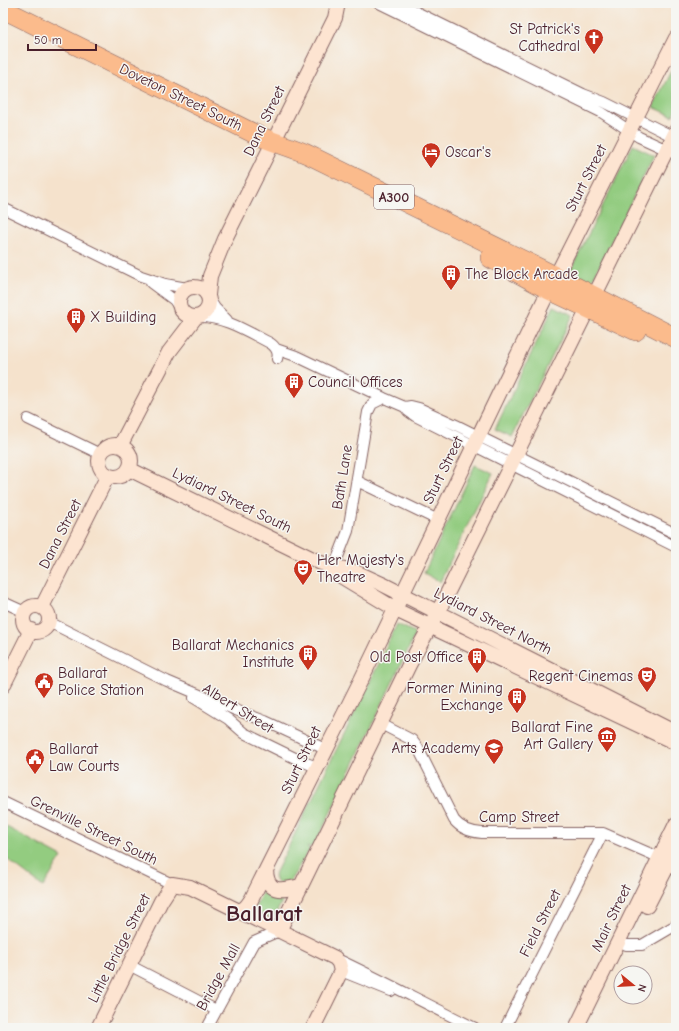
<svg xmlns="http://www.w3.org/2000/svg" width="679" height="1031" font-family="'Comic Neue',sans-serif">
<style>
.green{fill:#93cc80;stroke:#6e7656}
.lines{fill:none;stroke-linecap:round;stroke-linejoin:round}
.street-casing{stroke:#866363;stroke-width:12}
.secondary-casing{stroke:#866363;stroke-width:16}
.highway-casing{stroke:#866363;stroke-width:20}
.street{stroke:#fff;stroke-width:10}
.secondary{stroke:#fde4d1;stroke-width:14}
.highway{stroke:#fbbb8c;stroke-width:19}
.labels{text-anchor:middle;stroke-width:3;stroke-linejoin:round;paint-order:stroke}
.shield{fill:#f6f6f2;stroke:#7e6067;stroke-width:1}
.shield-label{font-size:14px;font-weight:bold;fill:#4a1f2b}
.poi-label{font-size:15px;fill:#4a1f2b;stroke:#f6f6f2;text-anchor:end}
.street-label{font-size:15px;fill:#4a1f2b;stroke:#f6f6f2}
.town-label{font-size:23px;font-weight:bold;fill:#4a1f2b;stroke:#f6f6f2}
</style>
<rect width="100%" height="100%" fill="#f6f6f2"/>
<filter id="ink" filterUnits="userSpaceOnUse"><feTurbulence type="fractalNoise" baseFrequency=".025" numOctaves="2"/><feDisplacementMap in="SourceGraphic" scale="8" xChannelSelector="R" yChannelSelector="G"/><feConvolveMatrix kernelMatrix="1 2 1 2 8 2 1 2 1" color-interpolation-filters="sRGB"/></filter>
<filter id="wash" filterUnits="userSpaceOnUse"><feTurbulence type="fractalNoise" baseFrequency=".012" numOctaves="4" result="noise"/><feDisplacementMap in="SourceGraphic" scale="16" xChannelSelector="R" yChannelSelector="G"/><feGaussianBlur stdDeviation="0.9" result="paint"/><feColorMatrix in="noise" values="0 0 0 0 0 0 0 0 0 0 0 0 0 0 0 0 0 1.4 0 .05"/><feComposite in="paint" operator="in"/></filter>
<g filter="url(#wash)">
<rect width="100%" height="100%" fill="#f5e2cc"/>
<path class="green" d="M676,61V109L673,116L653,107Z
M633,145L654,155L592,281L570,271Z
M554,306L573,315L512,437L495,429Z
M475,465L493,473L440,582L424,573Z
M397,624L414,632L415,635L315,845L311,847H307L310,850C304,856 291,883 286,884C283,884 279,883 276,882L274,877L275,874L384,653H383Z
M3,825L62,857L43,887L3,856Z
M264,889L272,896L283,899L275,916L270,919L255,911L257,903Z"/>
</g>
<g filter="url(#ink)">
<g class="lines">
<defs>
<path id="street" d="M379,3L601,112L639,137L676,154
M398,3L583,94L604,102L676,138
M3,208L141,276L165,284L187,288
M151,283L174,300L179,307
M208,297L215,308L227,320
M198,317C224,316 248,332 270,343C276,347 279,353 277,359
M276,349L296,356L384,398L405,407L411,406L419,408L456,425L676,534
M405,407L408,411L415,416L676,547
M28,419L100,454
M357,481L438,520
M334,567L348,531L368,412L372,404L384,398
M3,602L25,612
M49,622L167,681L233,709L265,721L325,749
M194,698L228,719L244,733L301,761L317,767
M381,724L412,740L418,748L454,820C461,829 470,832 482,833H603L665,860
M3,802L172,884
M626,945H642L676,925
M335,958C382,980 428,1005 475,1028
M129,965L216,1010
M341,971L391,991
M207,1028L254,942L279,931
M505,1028L603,833"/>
<path id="secondary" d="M179 302a15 15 0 1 1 30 0a15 15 0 1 1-30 0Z
M208,295L210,276L225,239L335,18L338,3
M99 461a16 16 0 1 1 32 0a16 16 0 1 1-32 0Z
M120,446L169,352L195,318
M129,469L321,563L356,572L382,584L676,733
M329,569L400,612L676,743
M23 619a13 13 0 1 1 26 0a13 13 0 1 1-26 0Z
M42,607L108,475
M3,686L31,630
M266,870C267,895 283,890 301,886
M647,906L676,849
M238,911C245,909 247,906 251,900L361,680L549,290L676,38
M279,931L409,665L438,612L676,131
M98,1028L161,901L172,884L190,887L335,958L339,963L341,971L313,1028
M576,1028L676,824"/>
<path id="highway" d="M3,9L257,135C274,143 292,147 309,155L541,269L676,338
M490,258L549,290L636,331"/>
</defs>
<use href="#street" class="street-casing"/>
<use href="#secondary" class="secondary-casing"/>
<use href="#highway" class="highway-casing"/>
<use href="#street" class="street"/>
<use href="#secondary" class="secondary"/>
<use href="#highway" class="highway"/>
</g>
</g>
<defs>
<symbol id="church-pin" viewBox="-11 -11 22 30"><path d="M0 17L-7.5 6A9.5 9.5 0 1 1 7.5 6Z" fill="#c8321e" stroke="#f6f6f2"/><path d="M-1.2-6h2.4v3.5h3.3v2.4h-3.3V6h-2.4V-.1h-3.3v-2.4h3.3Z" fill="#fff"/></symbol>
<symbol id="hotel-pin" viewBox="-11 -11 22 30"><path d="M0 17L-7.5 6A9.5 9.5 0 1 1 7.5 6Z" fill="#c8321e" stroke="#f6f6f2"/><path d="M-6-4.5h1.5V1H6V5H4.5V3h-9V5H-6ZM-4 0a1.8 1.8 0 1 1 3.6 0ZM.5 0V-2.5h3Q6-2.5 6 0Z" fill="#fff"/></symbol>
<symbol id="building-pin" viewBox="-11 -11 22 30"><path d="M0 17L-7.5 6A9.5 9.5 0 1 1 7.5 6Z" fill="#c8321e" stroke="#f6f6f2"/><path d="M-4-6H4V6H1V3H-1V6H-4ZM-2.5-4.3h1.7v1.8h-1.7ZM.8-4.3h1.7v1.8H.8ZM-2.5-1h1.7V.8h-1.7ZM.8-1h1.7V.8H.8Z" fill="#fff"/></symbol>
<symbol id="theatre-pin" viewBox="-11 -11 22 30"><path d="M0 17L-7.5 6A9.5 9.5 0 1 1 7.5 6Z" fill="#c8321e" stroke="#f6f6f2"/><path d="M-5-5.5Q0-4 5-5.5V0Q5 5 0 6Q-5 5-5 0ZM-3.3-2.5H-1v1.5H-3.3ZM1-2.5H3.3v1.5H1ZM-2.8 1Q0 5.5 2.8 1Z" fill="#fff"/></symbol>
<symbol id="civic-pin" viewBox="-11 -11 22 30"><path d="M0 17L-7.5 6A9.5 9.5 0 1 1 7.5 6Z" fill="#c8321e" stroke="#f6f6f2"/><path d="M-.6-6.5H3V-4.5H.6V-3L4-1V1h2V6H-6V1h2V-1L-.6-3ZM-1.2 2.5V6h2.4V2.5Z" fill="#fff"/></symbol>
<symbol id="museum-pin" viewBox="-11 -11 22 30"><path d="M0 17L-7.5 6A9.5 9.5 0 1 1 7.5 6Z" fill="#c8321e" stroke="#f6f6f2"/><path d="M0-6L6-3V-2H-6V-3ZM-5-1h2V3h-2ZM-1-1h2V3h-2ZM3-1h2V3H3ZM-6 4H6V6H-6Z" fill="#fff"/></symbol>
<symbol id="university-pin" viewBox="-11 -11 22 30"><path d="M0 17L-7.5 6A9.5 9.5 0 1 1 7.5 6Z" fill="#c8321e" stroke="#f6f6f2"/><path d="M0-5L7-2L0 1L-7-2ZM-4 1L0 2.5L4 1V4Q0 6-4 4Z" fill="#fff"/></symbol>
</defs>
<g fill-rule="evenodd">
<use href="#church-pin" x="583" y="27" width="22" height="30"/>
<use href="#hotel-pin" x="420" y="141" width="22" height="30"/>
<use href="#building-pin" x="440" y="263" width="22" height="30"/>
<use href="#building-pin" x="65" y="306" width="22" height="30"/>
<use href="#building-pin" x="283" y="371" width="22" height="30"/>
<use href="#theatre-pin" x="292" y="558" width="22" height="30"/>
<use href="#building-pin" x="297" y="643" width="22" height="30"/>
<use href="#building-pin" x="466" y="646" width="22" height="30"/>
<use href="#theatre-pin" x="636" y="665" width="22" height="30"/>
<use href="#civic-pin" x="33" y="671" width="22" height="30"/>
<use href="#building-pin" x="506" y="686" width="22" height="30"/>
<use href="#museum-pin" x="596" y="725" width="22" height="30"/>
<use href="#university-pin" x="483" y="737" width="22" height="30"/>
<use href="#civic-pin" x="24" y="747" width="22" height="30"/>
</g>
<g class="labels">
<rect class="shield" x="374" y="185" width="40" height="24" rx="3"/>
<g class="shield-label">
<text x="394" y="202">A300</text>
</g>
<g class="poi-label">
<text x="580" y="34">St Patrick's<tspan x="580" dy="17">Cathedral</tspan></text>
<text x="445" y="157" text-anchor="start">Oscar's</text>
<text x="465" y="279" text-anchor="start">The Block Arcade</text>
<text x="90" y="322" text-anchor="start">X Building</text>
<text x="308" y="387" text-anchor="start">Council Offices</text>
<text x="317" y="565" text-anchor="start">Her Majesty's<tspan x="317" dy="17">Theatre</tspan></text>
<text x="294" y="650">Ballarat Mechanics<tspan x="294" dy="17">Institute</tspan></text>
<text x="463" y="662">Old Post Office</text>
<text x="58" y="678" text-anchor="start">Ballarat<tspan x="58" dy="17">Police Station</tspan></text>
<text x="633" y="681">Regent Cinemas</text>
<text x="503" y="693">Former Mining<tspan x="503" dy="17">Exchange</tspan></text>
<text x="593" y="732">Ballarat Fine<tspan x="593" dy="17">Art Gallery</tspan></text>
<text x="480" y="753">Arts Academy</text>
<text x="49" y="754" text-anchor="start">Ballarat<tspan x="49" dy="17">Law Courts</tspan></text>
</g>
<g class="street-label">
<text transform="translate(181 97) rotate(26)" y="5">Doveton Street South</text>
<text transform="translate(264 121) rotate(-64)" y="5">Dana Street</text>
<text transform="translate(586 178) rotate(-63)" y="5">Sturt Street</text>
<text transform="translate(443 470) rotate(-64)" y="5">Sturt Street</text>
<text transform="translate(342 477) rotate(-81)" y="5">Bath Lane</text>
<text transform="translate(232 500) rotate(26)" y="5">Lydiard Street South</text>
<text transform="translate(60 534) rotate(-63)" y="5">Dana Street</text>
<text transform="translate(493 621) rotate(27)" y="5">Lydiard Street North</text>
<text transform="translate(238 708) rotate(32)" y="5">Albert Street</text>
<text transform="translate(301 760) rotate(-64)" y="5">Sturt Street</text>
<text x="519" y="822">Camp Street</text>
<text transform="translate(94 830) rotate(26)" y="5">Grenville Street South</text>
<text transform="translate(611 918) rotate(-64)" y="5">Mair Street</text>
<text transform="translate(540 923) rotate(-63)" y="5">Field Street</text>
<text transform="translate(119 948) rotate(-63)" y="5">Little Bridge Street</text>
<text transform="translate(218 977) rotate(-61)" y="5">Bridge Mall</text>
</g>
<g class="town-label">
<text x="264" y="921">Ballarat</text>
</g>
</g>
<rect width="679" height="1031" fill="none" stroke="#f6f6f2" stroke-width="16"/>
<g transform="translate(633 985) rotate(108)"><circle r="19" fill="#f6f6f2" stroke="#b1a0a2"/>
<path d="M0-3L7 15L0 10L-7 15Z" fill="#c8321e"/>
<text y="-6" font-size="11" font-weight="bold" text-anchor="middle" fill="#4a1f2b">N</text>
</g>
<path d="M28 44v6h68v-6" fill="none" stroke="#4a1f2b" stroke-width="2"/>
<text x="34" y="44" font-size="12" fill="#4a1f2b" stroke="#f6f6f2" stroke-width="3" paint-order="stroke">50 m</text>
</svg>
